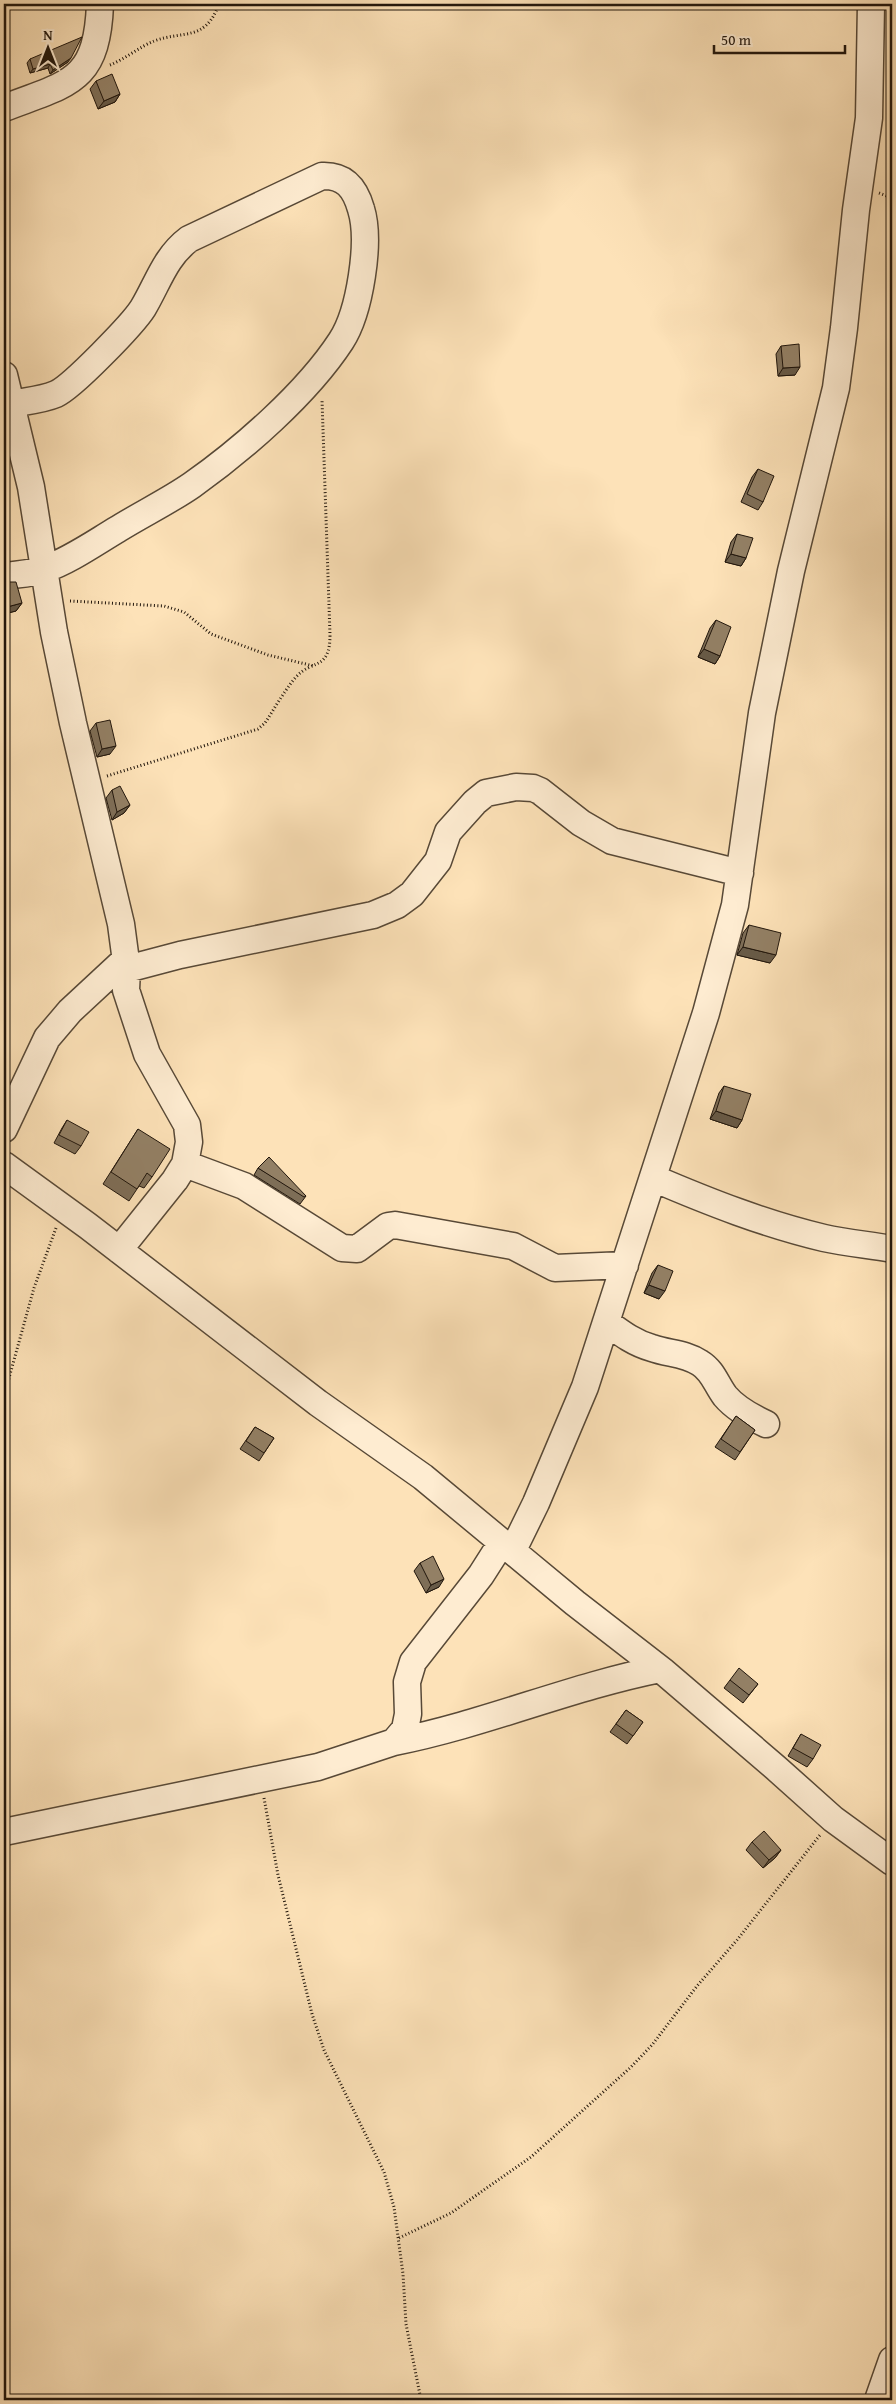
<svg xmlns="http://www.w3.org/2000/svg" width="896" height="2404" font-family="'Gentium Book Plus',serif">
<style>
.lines{fill:none;stroke-linecap:round;stroke-linejoin:round}
.minor-casing{stroke:#584937;stroke-width:29}
.path{stroke:#21160c;stroke-width:3;stroke-dasharray:1 2.5;stroke-linecap:butt}
.minor{stroke:#feecd1;stroke-width:26}
.wall{fill:#7e6e57;stroke:#21160c}
.shaded-wall{fill:#675a47;stroke:#21160c}
.building{fill:#938065;stroke:#21160c}
</style>
<rect width="100%" height="100%" fill="#fde2b8"/>
<filter id="stains"><feTurbulence type="fractalNoise" baseFrequency=".004" numOctaves="4"/><feColorMatrix values="0 0 0 0 .2 0 0 0 0 .09 0 0 0 0 .02 0 0 0 .5 -.17"/></filter>
<radialGradient id="worn" r=".72"><stop offset=".6" stop-color="#630" stop-opacity="0"/><stop offset="1" stop-color="#630" stop-opacity=".3"/></radialGradient>
<g class="lines">
<defs>
<path id="minor" d="M4,108C69,83 97,83 100,4
M4,375L31,487L54,632L73,723L121,924L127,969L126,990L147,1054L187,1125L189,1142L185,1164L175,1180L119,1250
M4,576C17,574 32,574 45,569C69,561 96,542 118,529C142,514 169,501 192,485C243,449 307,393 341,341C360,312 371,241 361,209C355,188 345,175 322,176L189,239C165,257 158,283 143,308C133,324 72,387 56,394C42,400 25,401 11,404
M127,969L180,955L373,915L397,905L412,894L438,861L448,832L475,802L486,793L516,787L533,788L540,791L581,823L612,841L740,873
M4,1129L47,1038L70,1011L126,959
M185,1164L244,1186L342,1248L357,1249L388,1226L395,1225L513,1246L555,1268L625,1265
M4,1165L88,1226L318,1403L423,1477L575,1603L664,1672L776,1768L833,1819L892,1862
M653,1178C709,1202 765,1224 824,1238C846,1243 870,1245 892,1249
M606,1322C621,1333 634,1343 652,1348C669,1354 685,1353 700,1363C713,1371 716,1384 725,1396C736,1409 751,1417 766,1424
M513,1550L536,1503L585,1387L706,1013L735,905L762,713L791,571L836,388L844,328L856,210L869,118L871,4
M394,1742C485,1724 570,1687 660,1669
M4,1832L318,1767L394,1742L405,1729L408,1714L407,1682L413,1662L481,1575L502,1542
M878,2400L892,2360"/>
</defs>
<use href="#minor" class="minor-casing"/>
<path class="path" d="M110,65C125,59 141,46 154,41C184,30 205,42 219,4
M879,193L892,198
M70,601L164,606L184,612L211,634L268,655L314,666
M107,776L258,729L265,723C275,708 284,691 296,677C312,659 330,671 330,635L322,400
M4,1396L34,1288L56,1228
M264,1798L278,1875L312,2014L324,2050L384,2172L394,2207L403,2274L406,2324L421,2400
M399,2238L451,2213L531,2157L631,2067L652,2045L697,1986L737,1940L820,1835"/>
<use href="#minor" class="minor"/>
</g>
<path class="wall" d="M30,59L68,62L50,74L48,68L30,73L27,63Z
M96,81L120,94L115,102L98,109L90,89Z
M781,346L795,375L778,376L776,354Z
M758,469L763,502L758,510L741,502L752,477Z
M737,534L746,558L741,566L725,562L731,542Z
M4,582L22,603L16,611L4,614Z
M716,620L720,656L715,664L698,657L710,628Z
M96,723L110,754L97,757L90,731Z
M112,790L130,805L124,813L112,820L106,798Z
M749,925L770,963L737,955L743,933Z
M724,1086L742,1120L737,1128L710,1119L719,1093Z
M67,1120L81,1146L75,1154L54,1143L62,1128Z
M138,1129L152,1177L144,1188L139,1186L129,1201L103,1184Z
M258,1168L306,1196L300,1204L254,1175Z
M658,1265L659,1299L644,1293L652,1273Z
M736,1416L755,1430L735,1460L715,1447Z
M255,1427L274,1438L259,1461L240,1449Z
M420,1563L439,1587L426,1593L414,1571Z
M730,1680L758,1684L743,1703L724,1688Z
M626,1710L643,1722L627,1744L610,1732Z
M801,1734L813,1759L807,1767L788,1756Z
M752,1842L781,1850L775,1858L763,1868L746,1850Z"/>
<path class="shaded-wall" d="M71,58L68,62L50,74L53,70Z
M50,64L48,68L30,73L33,69Z
M120,94L115,102L98,109L104,101Z
M800,367L795,375L778,376L783,368Z
M731,554L746,558L741,566L725,562Z
M22,603L16,611L4,614V611L7,607Z
M704,649L720,656L715,664L698,657Z
M116,746L110,754L97,757L102,749Z
M130,805L124,813L112,820L117,812Z
M743,947L776,955L770,963L737,955Z
M716,1111L742,1120L737,1128L710,1119Z
M649,1285L665,1291L659,1299L644,1293Z
M444,1579L439,1587L426,1593L431,1585Z
M781,1850L775,1858L763,1868L769,1860Z"/>
<path class="building" d="M82,37L71,58L53,70L50,64L33,69L30,59Z
M112,74L120,94L104,101L96,81Z
M799,344L800,367L783,368L781,346Z
M758,469L774,476L763,502L747,494Z
M737,534L753,538L746,558L731,554Z
M4,582H16L22,603L7,607L4,596Z
M716,620L731,627L720,656L704,649Z
M110,720L116,746L102,749L96,723Z
M120,786L130,805L117,812L112,790Z
M749,925L781,933L776,955L743,947Z
M724,1086L751,1094L742,1120L716,1111Z
M67,1120L89,1132L81,1146L59,1135Z
M138,1129L170,1149L152,1177L147,1173L137,1189L111,1172Z
M269,1157L306,1196L304,1197L258,1168Z
M658,1265L673,1271L665,1291L649,1285Z
M736,1416L755,1430L740,1452L721,1439Z
M255,1427L274,1438L264,1453L246,1441Z
M433,1556L444,1579L431,1585L420,1563Z
M739,1668L758,1684L749,1695L730,1680Z
M626,1710L643,1722L633,1736L616,1724Z
M801,1734L821,1745L813,1759L793,1748Z
M764,1831L781,1850L769,1860L752,1842Z"/>
<rect width="896" height="2404" fill="none" stroke="#fde2b8" stroke-width="20"/>
<rect x="5" y="5" width="886" height="2394" fill="none" stroke="#21160c" stroke-width="2.5"/>
<rect x="10" y="10" width="876" height="2384" fill="none" stroke="#21160c"/>
<g transform="translate(48 48)" stroke="#feecd1" stroke-width="4" paint-order="stroke">
<path d="M0-4L9 19L0 12L-9 19Z" fill="#21160c"/>
<text y="-8" font-size="14" font-weight="bold" text-anchor="middle" fill="#21160c">N</text>
</g>
<path d="M714 45v8h131v-8" fill="none" stroke="#21160c" stroke-width="2.5"/>
<text x="721" y="45" font-size="15" fill="#21160c" stroke="#feecd1" stroke-width="4" paint-order="stroke">50 m</text>
<rect width="100%" height="100%" filter="url(#stains)"/>
<rect width="100%" height="100%" fill="url(#worn)"/>
</svg>
